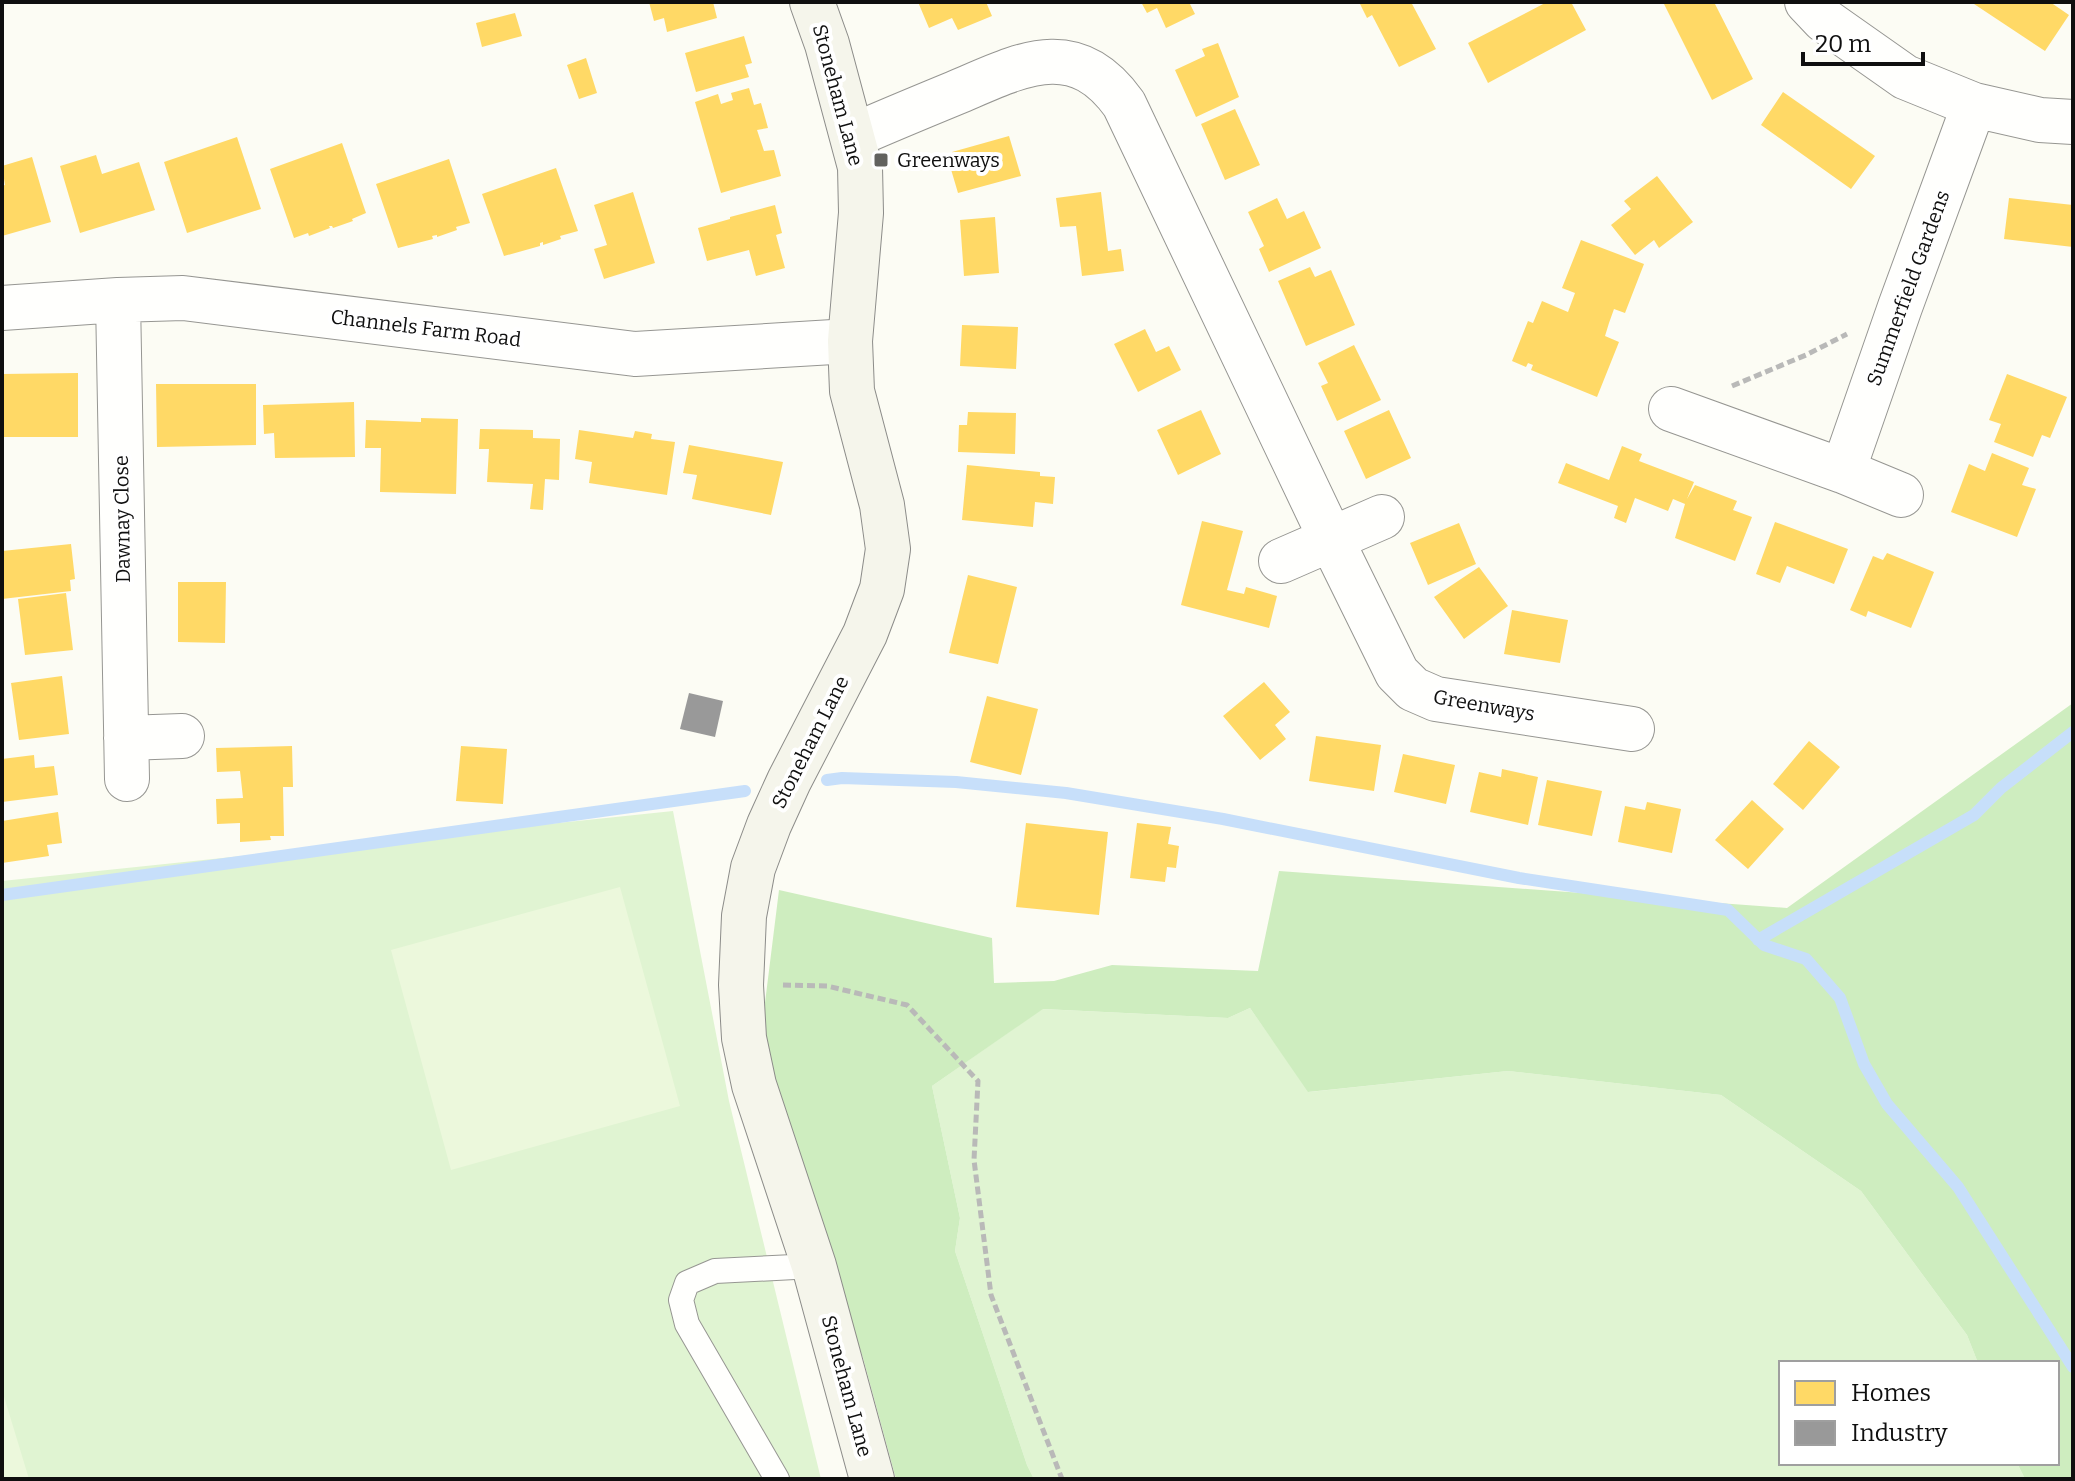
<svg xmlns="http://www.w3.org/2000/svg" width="2075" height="1481" font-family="Bitter,serif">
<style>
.green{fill:#e0f4d2}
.forest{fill:#ceedbf}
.pitch{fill:#ecf8dc}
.homes{fill:#ffd966}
.industry{fill:#999}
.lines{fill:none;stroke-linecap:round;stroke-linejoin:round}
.stream{stroke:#c7dffa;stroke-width:12}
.lane-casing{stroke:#969692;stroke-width:26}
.street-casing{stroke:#969692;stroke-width:46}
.secondary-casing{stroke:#8c8c89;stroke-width:46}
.path{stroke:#b9b9b8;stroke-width:5;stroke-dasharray:8 4;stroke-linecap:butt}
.lane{stroke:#fffffd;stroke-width:24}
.street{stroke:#fffffd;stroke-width:44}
.secondary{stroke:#f5f5eb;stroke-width:44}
.poi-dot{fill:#62625f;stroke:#fff;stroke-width:3}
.labels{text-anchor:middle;stroke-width:8;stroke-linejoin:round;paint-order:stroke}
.street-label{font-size:20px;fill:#0f0f0f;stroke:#fff}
.poi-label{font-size:20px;fill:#0f0f0f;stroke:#fff;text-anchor:start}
</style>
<rect width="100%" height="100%" fill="#fcfcf4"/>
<path class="green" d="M673,811L729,1101L821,1479H2V881Z
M1250,1008L1309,1092L1508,1071L1721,1095L1861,1191L1967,1335L1978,1363H1781V1463H2017L2025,1479H1034L1027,1465L955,1251L960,1218L932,1086L1042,1009L1228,1018Z"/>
<path class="forest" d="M2073,703V1479H2025L2017,1463H2057V1363H1978L1967,1335L1861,1191L1721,1095L1508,1071L1308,1092L1250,1008L1228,1018L1043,1009L932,1086L960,1218L955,1251L1027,1465L1034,1479H896L863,1358L759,1051L779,890L992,938L994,983L1054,981L1112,965L1258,971L1279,871L1787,908Z"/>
<path class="pitch" d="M620,887L680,1106L451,1170L391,950Z
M2,1390L29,1479H2Z"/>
<path class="homes" d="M649,2H713L717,18L667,32L664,18L654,21Z
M918,2H986L992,16L958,30L952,18L929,28Z
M1141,2H1189L1195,14L1166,28L1157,8L1147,13Z
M1359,2H1411L1436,49L1399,67L1372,15L1367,18Z
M1547,2H1571L1586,30L1488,83L1468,43Z
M1663,2H1714L1753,79L1712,100Z
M1971,2H2050L2069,15L2045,51Z
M515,13L522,36L482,47L476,23Z
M744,36L752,63L745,65L749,77L696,92L685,53Z
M1218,43L1239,97L1196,117L1175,70L1205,56L1202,49Z
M586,58L597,93L579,99L567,65Z
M749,88L754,105L761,103L768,128L757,130L764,151L774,150L781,176L721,193L695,102L718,94L721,104L733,100L731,93Z
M1783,92L1875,156L1851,189L1761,125Z
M1235,109L1260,165L1225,180L1201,124Z
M1009,136L1021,176L958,193L950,166L955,165L952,152Z
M237,137L261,209L187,233L164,162Z
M342,143L366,213L352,219L353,221L333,228L332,226H329L330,228L309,236L308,233L294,238L270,169Z
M96,155L102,174L139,162L155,210L80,233L60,166Z
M32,157L51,222L2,236V186L5,185L2,166Z
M449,159L470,223L456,227L457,230L437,237V235L432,236L433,239L398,248L376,184Z
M556,168L578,231L560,236L561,239L543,245V242L540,243V246L504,256L482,194Z
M1657,176L1693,222L1659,248L1654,240L1635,255L1611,225L1631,209L1624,201Z
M633,192L655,263L604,279L594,249L607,245L594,205Z
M1101,192L1108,251L1121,249L1124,271L1082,276L1076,226L1060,227L1056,198Z
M1277,198L1287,219L1304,211L1321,248L1269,272L1259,249L1264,246L1248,212Z
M2009,198L2073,205V247L2004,239Z
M775,205L782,233L776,235L785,268L756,276L749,250L707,261L698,228L730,219V217Z
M995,217L999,273L964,276L960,220Z
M1581,240L1644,264L1625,313L1614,309L1609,323L1605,336L1619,342L1597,397L1531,370L1533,365L1528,363L1526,367L1512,361L1528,321L1533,323L1542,301L1568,312L1575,293L1562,288Z
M1310,267L1315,277L1331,270L1355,325L1306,346L1278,281Z
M962,325L1018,327L1016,369L960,366Z
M1145,329L1156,352L1169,346L1181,370L1138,392L1114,344Z
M1354,345L1381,400L1337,421L1321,386L1328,383L1318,363Z
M78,373V437H2V374Z
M2007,374L2067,397L2050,438L2042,435L2033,457L1994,442L2001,424L1989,420Z
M156,384H256V445L157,447Z
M354,402L355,457L275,458L274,433L264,434L263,405Z
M1201,410L1221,454L1178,475L1157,430Z
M1389,410L1411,458L1366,479L1344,431Z
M968,412L1016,413L1015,454L958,452L959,425H967Z
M421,418L458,419L456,494L380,492L381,448H365L366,420L421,422Z
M480,429L533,430V438L560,439L559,480L545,479L543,510L530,509L533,484L487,482L489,449H479Z
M579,430L633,438L635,431L652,434L651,439L675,442L667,495L589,483L592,462L575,459Z
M689,445L783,462L771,515L692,499L697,475L683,473Z
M1622,446L1642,454L1639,461L1694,482L1687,499L1695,485L1737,501L1733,510L1752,517L1735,561L1675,538L1685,504L1673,499L1668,511L1635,498L1626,523L1614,518L1618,506L1558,483L1566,463L1609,480Z
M1992,453L2029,468L2022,485L2036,489L2017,537L1951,512L1969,464L1985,471Z
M967,465L1040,472V476L1055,477L1053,504L1035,502L1033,527L962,520Z
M1202,521L1243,531L1227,590L1244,594L1246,587L1277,596L1269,628L1181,605Z
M1775,522L1848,549L1834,584L1787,566L1780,583L1756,574Z
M1459,523L1476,564L1428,585L1410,543Z
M71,544L75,579L70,580L71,591L2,599V551Z
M1887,553L1934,572L1911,628L1868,611L1866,617L1850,610L1873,556L1883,560Z
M1479,567L1508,606L1464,639L1434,597Z
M968,575L1017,587L998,664L949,653Z
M178,582H226L225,643L178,642Z
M66,593L73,650L25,655L18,599Z
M1512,610L1568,620L1560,663L1504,654Z
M62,676L69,734L19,740L11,683Z
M1264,682L1290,712L1275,725L1286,739L1260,760L1223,716Z
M987,696L1038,709L1021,775L970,762Z
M1316,736L1381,745L1374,791L1309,781Z
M1809,741L1840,767L1803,810L1773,784Z
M292,746L293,787H283L284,836H270L271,840L240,842V823L217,824L216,799L243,798L240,771L217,772L216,748Z
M461,746L507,749L503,804L456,801Z
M1403,754L1455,765L1446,804L1394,792Z
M34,755L35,768L54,766L58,795L2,802V759Z
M1502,769L1538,777L1528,825L1470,812L1479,772L1501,777Z
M1547,780L1602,791L1592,836L1538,825Z
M1752,800L1784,829L1748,869L1715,840Z
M1647,802L1681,809L1672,853L1618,842L1625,806L1645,810Z
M58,812L62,843L47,845L49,856L2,863V821Z
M1026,823L1108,832L1099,915L1016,907Z
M1137,823L1171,827L1168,844L1179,846L1176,868L1167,867L1165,882L1130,878Z"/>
<path class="industry" d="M689,693L723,701L715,737L680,729Z"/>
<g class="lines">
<path class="stream" d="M827,780L842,778L956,782L1066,793L1223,819L1519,878L1728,910L1764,945L1806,959L1840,998L1864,1064L1887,1104L1958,1187L2073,1367
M2,895L745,791
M1758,940L1974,815L2001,788L2073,732"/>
<defs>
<path id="lane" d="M777,1479L687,1324L681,1300L687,1283L715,1271L814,1266"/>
<path id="street" d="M1807,2L1824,20L1905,77L1974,105L2040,120L2073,122
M853,136C887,121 921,107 955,93C1019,66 1074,34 1124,104L1331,539L1397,673L1413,689L1436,699L1632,729
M118,300L127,779
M2,308L118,300L183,298L635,354L850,341
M1671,409L1843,471L1901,495
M1843,471L1900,307L1974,105
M1281,561L1382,517
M126,738L182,736"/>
<path id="secondary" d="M812,2L827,44L860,167L861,213L850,341L852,391L882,505L888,549L882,589L865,634L789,781L769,825L753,868L744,916L741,985L744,1038L754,1085L814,1266L872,1479"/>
</defs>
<use href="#lane" class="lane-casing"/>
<use href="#street" class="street-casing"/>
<use href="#secondary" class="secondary-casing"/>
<path class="path" d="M1732,386L1806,355L1847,334
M783,985L827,986L907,1005L978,1081L974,1160L991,1295L1062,1479"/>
<use href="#lane" class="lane"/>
<use href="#street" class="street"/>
<use href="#secondary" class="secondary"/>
</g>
<rect class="poi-dot" x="873" y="152" width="16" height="16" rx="4"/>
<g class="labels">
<g class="street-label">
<text transform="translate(838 95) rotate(75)" y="7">Stoneham Lane</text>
<text transform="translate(1908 288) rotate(-70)" y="7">Summerfield Gardens</text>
<text transform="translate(426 328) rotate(7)" y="7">Channels Farm Road</text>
<text transform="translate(122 519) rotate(-91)" y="7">Dawnay Close</text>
<text transform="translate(1484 705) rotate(10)" y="7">Greenways</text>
<text transform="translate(810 742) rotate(-63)" y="7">Stoneham Lane</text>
<text transform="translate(847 1386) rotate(75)" y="7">Stoneham Lane</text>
</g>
<g class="poi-label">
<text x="897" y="167">Greenways</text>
</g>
</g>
<rect width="2075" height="1481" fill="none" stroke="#0f0f0f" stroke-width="8"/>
<rect x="1779" y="1361" width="280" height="104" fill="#ffffff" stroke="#9f9f9f" stroke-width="2"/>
<rect x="1795" y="1381" width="40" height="24" fill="#ffd966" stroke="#9f9f9f" stroke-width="2"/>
<text x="1851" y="1401" font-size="24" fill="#0f0f0f">Homes</text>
<rect x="1795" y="1421" width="40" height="24" fill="#999999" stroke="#9f9f9f" stroke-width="2"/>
<text x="1851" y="1441" font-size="24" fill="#0f0f0f">Industry</text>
<path d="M1803 52v12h120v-12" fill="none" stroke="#0f0f0f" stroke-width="4"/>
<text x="1815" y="52" font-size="24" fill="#0f0f0f" stroke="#ffffff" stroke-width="6" paint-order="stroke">20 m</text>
</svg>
